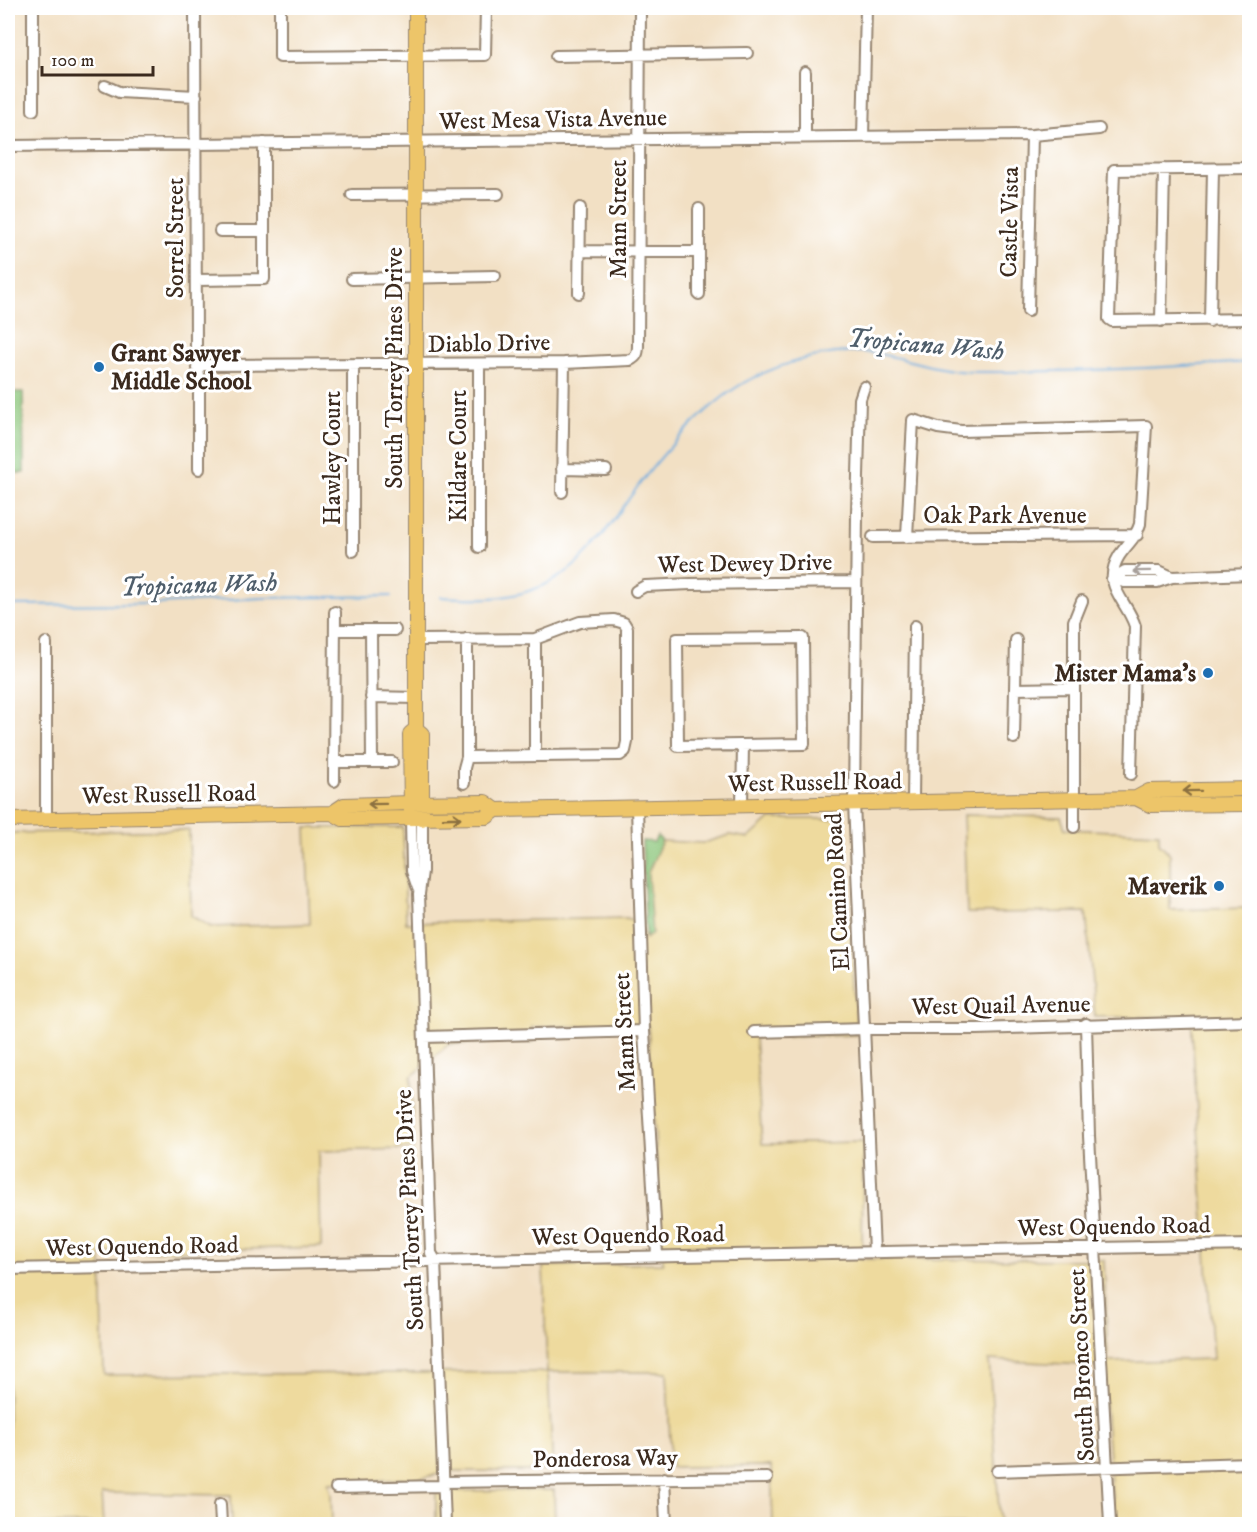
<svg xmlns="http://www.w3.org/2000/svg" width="1257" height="1532" font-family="'IM FELL DW Pica',serif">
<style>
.green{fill:#8bc67a;stroke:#63784c;stroke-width:1.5}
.sand{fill:#eeda9e;stroke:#94825e;stroke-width:1.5;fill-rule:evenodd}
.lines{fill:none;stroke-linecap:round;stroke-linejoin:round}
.stream{stroke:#6cabde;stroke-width:2}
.minor-casing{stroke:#968571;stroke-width:14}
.major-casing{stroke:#968571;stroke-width:16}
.minor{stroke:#fff;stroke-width:10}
.major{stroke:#edc569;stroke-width:14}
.oneway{stroke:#a79f9a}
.oneway2{stroke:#8b7040}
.poi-dot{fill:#1f6fb2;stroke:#fff;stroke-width:2}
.labels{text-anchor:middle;stroke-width:6;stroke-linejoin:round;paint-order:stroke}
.street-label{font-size:24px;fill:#3b2a1e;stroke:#fff}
.poi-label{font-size:24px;font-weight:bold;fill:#3b2a1e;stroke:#fff;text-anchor:end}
.water-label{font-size:26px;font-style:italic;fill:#4f5e6b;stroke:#fff}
</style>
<rect width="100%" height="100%" fill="#fff"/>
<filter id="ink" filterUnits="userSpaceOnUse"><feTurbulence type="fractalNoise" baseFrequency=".0167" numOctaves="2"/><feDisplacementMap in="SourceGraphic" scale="12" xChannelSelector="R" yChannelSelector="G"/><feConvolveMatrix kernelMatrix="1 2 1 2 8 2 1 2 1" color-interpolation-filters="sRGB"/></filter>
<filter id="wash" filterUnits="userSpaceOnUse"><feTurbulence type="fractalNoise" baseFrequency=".008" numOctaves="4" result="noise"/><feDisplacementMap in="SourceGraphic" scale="24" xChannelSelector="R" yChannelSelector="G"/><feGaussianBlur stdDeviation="1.35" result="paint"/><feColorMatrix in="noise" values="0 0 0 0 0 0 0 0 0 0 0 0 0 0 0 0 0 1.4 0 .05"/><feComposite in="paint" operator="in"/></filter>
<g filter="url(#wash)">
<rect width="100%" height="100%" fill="#f2e0c4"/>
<path class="green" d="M8,392H23L24,473H8Z
M657,836L662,841L648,873L652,933L646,939L642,841L654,842Z"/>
<path class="sand" d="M963,815L1061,817L1065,829L1159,833V843L1170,854V910L1249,908V1524H1114L1102,1366L989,1360L1000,1524H773L771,1466L671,1467L667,1372H548L553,1471H453L421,1478L328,1483L331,1493L332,1524H232L231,1495L102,1493L104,1524H8V833L189,830L191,916L211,927L310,924L306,828L403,827L406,923L627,918L635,921L646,939L652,933L648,873L662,841L703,843L730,835L749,838L770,819H844L857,1035L755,1038L762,1144L863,1142L862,1259L1104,1260L1108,1362L1213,1359L1191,1017H1095L1086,912L967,913ZM648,1025L663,1263L543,1266L547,1372L104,1375L101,1253L321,1247L319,1151L413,1149L411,1077L449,1044L532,1042V1027Z
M554,1490L555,1524H436V1491Z"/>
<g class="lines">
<path class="stream" d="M441,597C465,598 490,600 513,595C582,582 606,527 645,477C670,445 711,401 747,381C783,362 838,346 879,354C912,360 943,372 977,372C1068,372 1159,368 1250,362
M8,605L158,604L262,598L391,596"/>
</g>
</g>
<g filter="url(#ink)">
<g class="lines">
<defs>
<path id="minor" d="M33,8V110
M195,8L196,352L199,376V469
M280,8V57L485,55L486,8
M556,56L747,53
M105,86L119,92L196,96
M805,137V72
M863,137L866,8
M8,146L1032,135L1099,129
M1250,168L1114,170L1109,319L1112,321L1250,319
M352,195L498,194
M220,231H264
M580,251L698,252
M352,279L495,276
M197,280L264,279V143
M579,293L580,208
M699,294V209
M1028,311L1032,135
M1161,321L1164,169
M1210,321L1213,169
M199,365L564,363L630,360C637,357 638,353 638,345L640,8
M353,365V551
M479,365V547
M864,387L860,399L857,514L854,803L874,1251
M562,469L606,470
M562,492L564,363
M873,537L1137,535
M907,537L913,420L938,428L961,431L1146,426L1140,524C1136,538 1127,544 1119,556C1101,586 1127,600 1135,626L1131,774
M1112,579L1124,582H1157L1172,577L1250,574
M1112,579L1125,571H1159L1172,577
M636,591L645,586L691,584L856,582
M335,630H395
M371,630L372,762
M803,638L804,744L678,746L677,639Z
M535,639V756
M416,640L535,639L580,622L614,620L624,623L627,628V742L625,751L620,755L467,757
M46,643V819
M1015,689L1073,688
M371,697L416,698
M1014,738L1016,640
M334,762H392
M334,781L335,612
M464,783V768L467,757V639
M913,802L915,626
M742,806L743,745
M637,807L644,1031L657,1255
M411,819L412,871L418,888
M422,819V871L419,894L431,1253L435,1260L445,1524
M1074,827V621L1082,601
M1086,1024L1089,1136L1110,1524
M754,1032L865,1029H977L1250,1021
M424,1037L644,1031
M8,1269L1250,1245
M997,1471L1250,1463
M664,1478L666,1524
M443,1482L767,1478
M336,1488L443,1486
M220,1504L221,1524"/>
<path id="major" d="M416,8V729L422,734V819
M1136,798L1150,805L1250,804
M411,811L410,734L416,729
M332,813L344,805L411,803L485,802L496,810
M8,820L332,813L343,819L487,817L496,810L1136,798L1149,791L1250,789"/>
</defs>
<use href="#minor" class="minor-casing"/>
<use href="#major" class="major-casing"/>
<use href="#minor" class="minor"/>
<use href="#major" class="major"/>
</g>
<defs><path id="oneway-shaft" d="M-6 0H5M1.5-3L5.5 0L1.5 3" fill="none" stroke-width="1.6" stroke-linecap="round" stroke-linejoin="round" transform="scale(1.5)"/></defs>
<use class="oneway" href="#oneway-shaft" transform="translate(1142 571) rotate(179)"/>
<g class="oneway2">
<use href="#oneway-shaft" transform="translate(1192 791) rotate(179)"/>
<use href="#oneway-shaft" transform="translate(377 804) rotate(179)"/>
<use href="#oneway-shaft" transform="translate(452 818) rotate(-2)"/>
</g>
</g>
<g class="poi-dot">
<circle cx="99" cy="367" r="6"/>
<circle cx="1208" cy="673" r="6"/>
<circle cx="1219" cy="886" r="6"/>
</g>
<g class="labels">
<g class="street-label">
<text transform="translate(553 119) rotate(-1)" y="8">West Mesa Vista Avenue</text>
<text transform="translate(618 219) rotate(-90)" y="8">Mann Street</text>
<text transform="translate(1009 222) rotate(-89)" y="8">Castle Vista</text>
<text transform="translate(175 238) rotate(-90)" y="8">Sorrel Street</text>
<text transform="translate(489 343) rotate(-1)" y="8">Diablo Drive</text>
<text transform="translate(394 368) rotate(-90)" y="8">South Torrey Pines Drive</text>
<text transform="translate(458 456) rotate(-90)" y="8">Kildare Court</text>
<text transform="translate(332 458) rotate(-90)" y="8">Hawley Court</text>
<text x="1005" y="523">Oak Park Avenue</text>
<text transform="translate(745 563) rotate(-1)" y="8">West Dewey Drive</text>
<text transform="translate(815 782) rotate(-1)" y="8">West Russell Road</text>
<text transform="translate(169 794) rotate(-1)" y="8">West Russell Road</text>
<text transform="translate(837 892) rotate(-93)" y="8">El Camino Road</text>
<text transform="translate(1001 1005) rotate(-1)" y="8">West Quail Avenue</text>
<text transform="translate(624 1032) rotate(-93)" y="8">Mann Street</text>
<text transform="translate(409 1210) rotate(-93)" y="8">South Torrey Pines Drive</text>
<text transform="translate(1114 1226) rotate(-1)" y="8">West Oquendo Road</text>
<text transform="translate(628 1235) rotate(-1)" y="8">West Oquendo Road</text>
<text transform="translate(142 1246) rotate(-1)" y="8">West Oquendo Road</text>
<text transform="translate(1081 1365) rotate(-93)" y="8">South Bronco Street</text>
<text transform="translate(605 1458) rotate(-1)" y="8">Ponderosa Way</text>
</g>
<g class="poi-label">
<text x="111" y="361" text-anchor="start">Grant Sawyer<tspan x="111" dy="28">Middle School</tspan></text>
<text x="1196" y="681">Mister Mama's</text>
<text x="1207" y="894">Maverik</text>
</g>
<g class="water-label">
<text transform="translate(926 344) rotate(5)" y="9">Tropicana Wash</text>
<text transform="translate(199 584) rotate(-2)" y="9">Tropicana Wash</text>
</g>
</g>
<rect width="1257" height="1532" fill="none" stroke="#fff" stroke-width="30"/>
<path d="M42 66v9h111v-9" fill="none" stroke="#3b2a1e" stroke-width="3"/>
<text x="51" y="66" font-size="18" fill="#3b2a1e" stroke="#ffffff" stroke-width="4.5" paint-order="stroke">100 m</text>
</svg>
